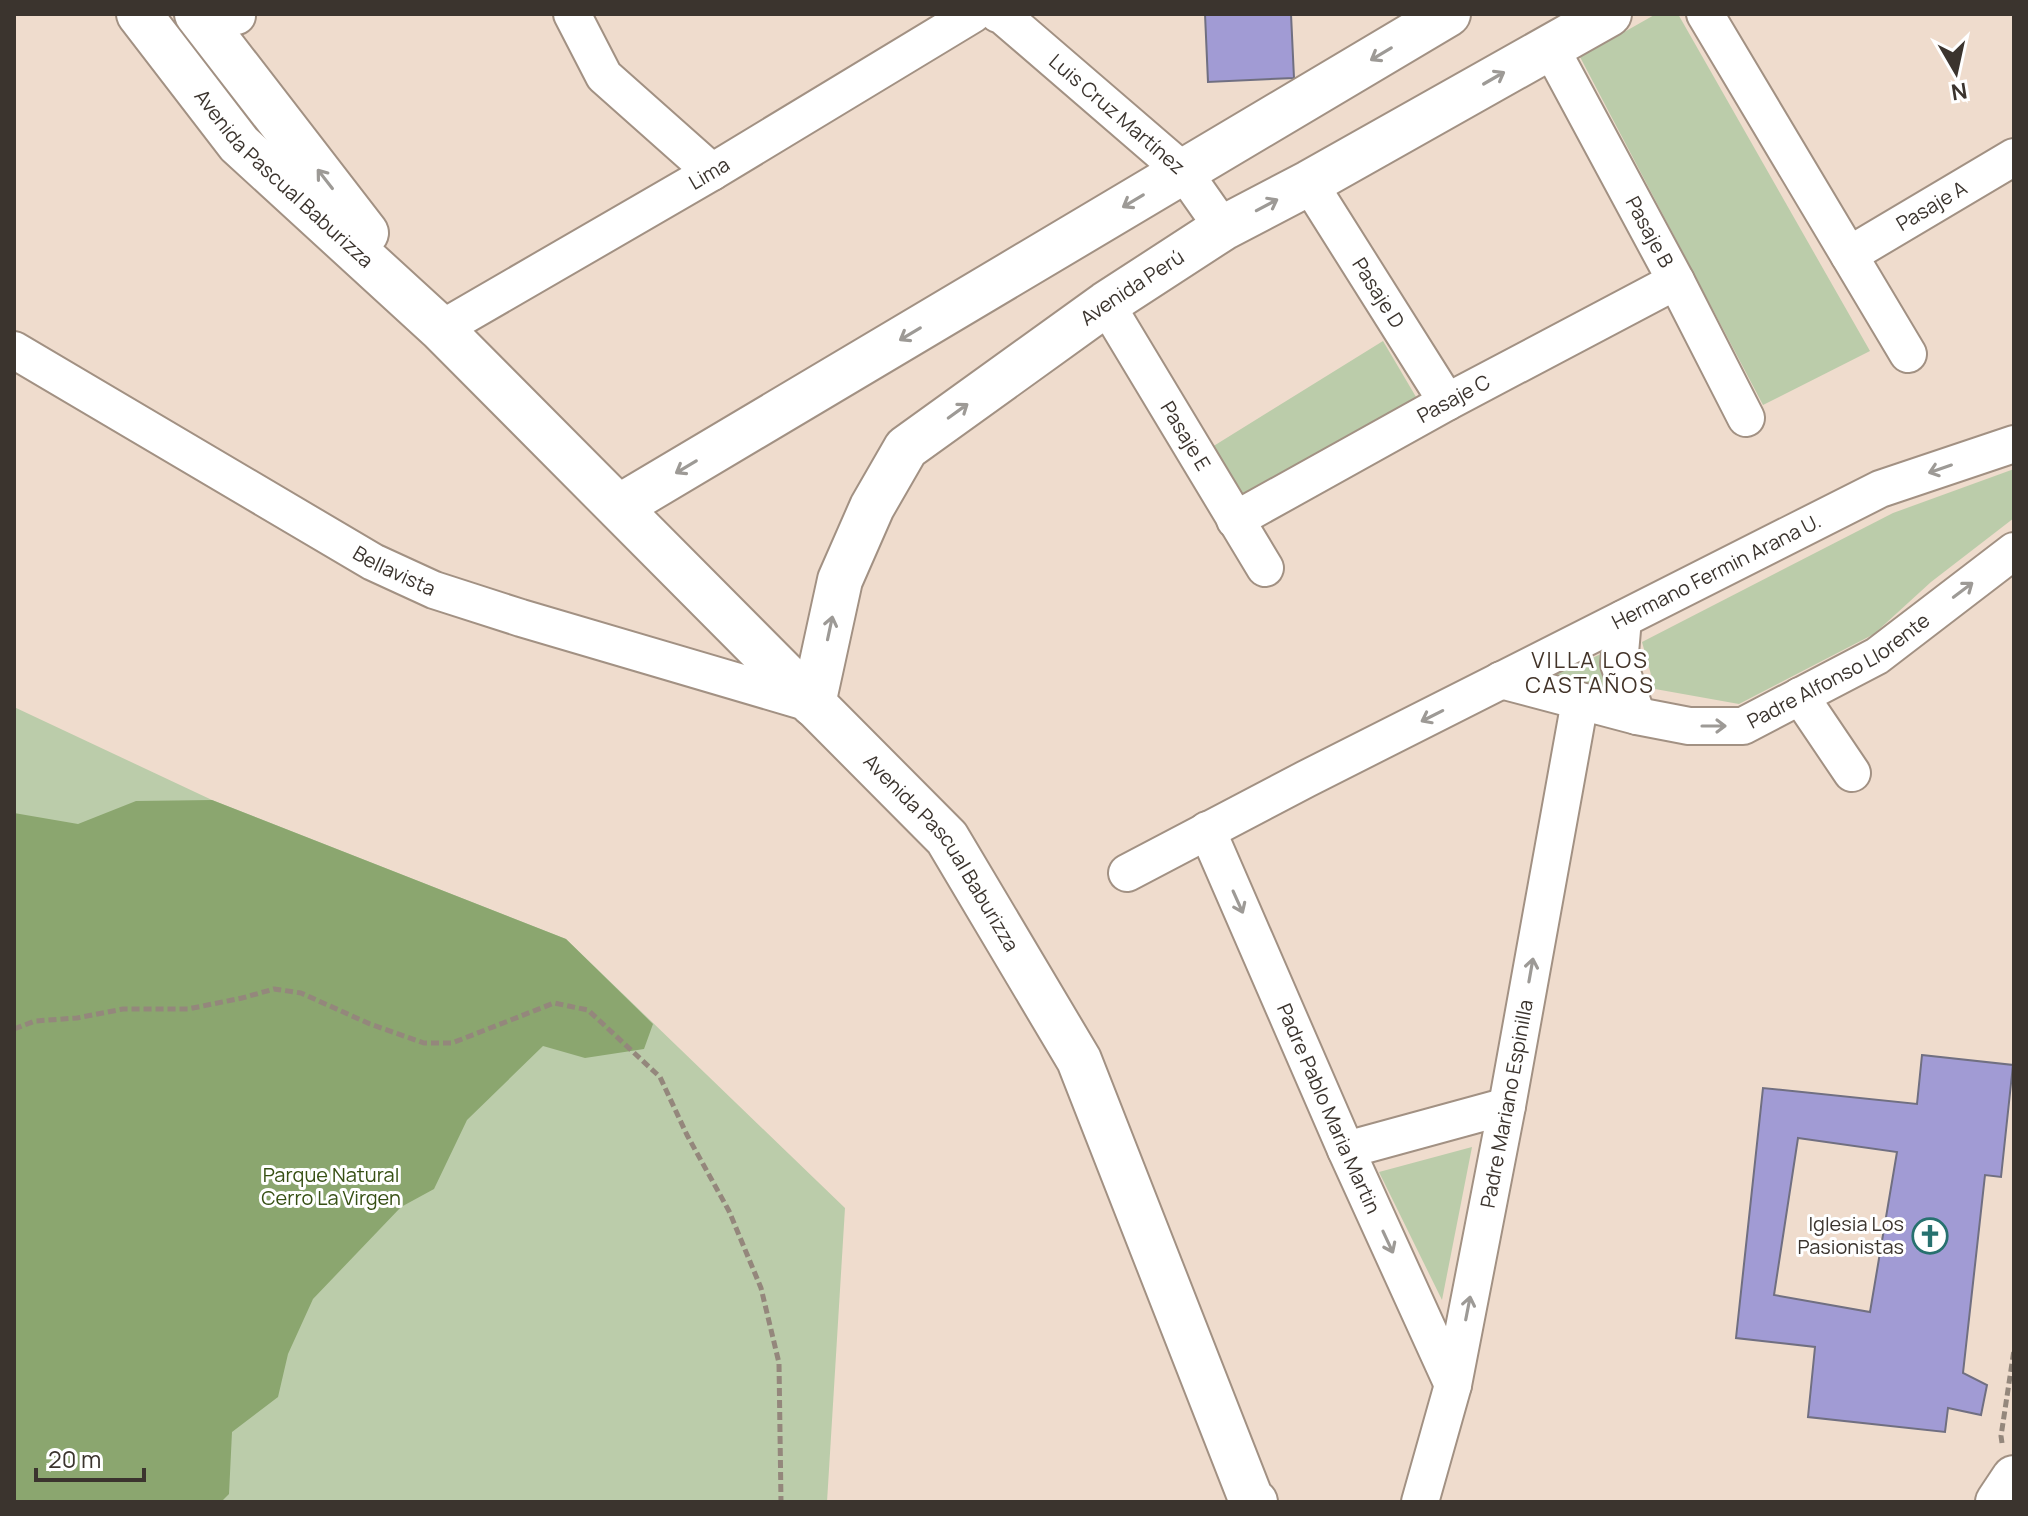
<svg xmlns="http://www.w3.org/2000/svg" width="2028" height="1516" font-family="Manrope,sans-serif">
<style>
.green{fill:#bca}
.forest{fill:#8ba66f}
.building{fill:#a19bd4;stroke:#706f81;stroke-width:2;fill-rule:evenodd}
.lines{fill:none;stroke-linecap:round;stroke-linejoin:round}
.street-casing{stroke:#a29183;stroke-width:40}
.secondary-casing{stroke:#a29183;stroke-width:48}
.path{stroke:#94877c;stroke-width:5;stroke-dasharray:8 4;stroke-linecap:butt}
.street{stroke:#fff;stroke-width:36}
.secondary{stroke:#fff;stroke-width:44}
.oneway{stroke:#9d9a96}
.labels{text-anchor:middle;stroke-width:6;stroke-linejoin:round;paint-order:stroke}
.street-label{font-size:20px;fill:#3b342e;stroke:#fff}
.park-label{font-size:20px;fill:#375014;stroke:#fff}
.poi-label{font-size:20px;fill:#3b342e;stroke:#fff;text-anchor:end}
.neighbourhood-label{font-size:22px;letter-spacing:2px;fill:#423328;stroke:#fff}
</style>
<rect width="100%" height="100%" fill="#efdccd"/>
<path class="green" d="M1656,14H1678L1870,351L1763,405L1580,57Z
M1383,341L1419,402L1249,502L1212,447Z
M2014,469V518L1931,582L1874,634L1739,704L1655,689L1642,642L1893,513Z
M1601,654L1607,691L1553,675Z
M14,707L212,800L566,939L845,1208L827,1502H14Z
M1472,1147L1442,1300L1379,1172Z"/>
<path class="forest" d="M212,800L566,939L653,1024L644,1049L585,1058L543,1046L467,1120L434,1189L401,1207L313,1299L288,1354L278,1397L232,1432L229,1494L221,1502H14V813L78,824L136,801Z"/>
<path class="building" d="M1205,14H1291L1294,78L1208,82Z
M1922,1055L2013,1065L2001,1177L1985,1175L1963,1373L1987,1385L1981,1415L1948,1408L1945,1432L1808,1417L1815,1347L1736,1338L1763,1088L1917,1104ZM1798,1138L1897,1152L1870,1312L1774,1295Z"/>
<g class="lines">
<defs>
<g id="street">
<path d="M236,14L237,16"/>
<path d="M572,14L604,76L712,172"/>
<path id="s1" d="M998,14L1002,15L1183,171L1223,228"/>
<path d="M1705,14L1908,354"/>
<path id="s2" d="M1550,47L1676,281L1746,418"/>
<path id="s3" d="M1309,183L1447,402"/>
<path id="s4" d="M1849,255L2014,157"/>
<path id="s5" d="M1106,304L1265,568"/>
<path id="s6" d="M441,329L712,172L973,14"/>
<path id="s7" d="M14,350L373,562L434,590L521,618L813,704"/>
<path id="s8" d="M1235,520L1447,402L1676,281"/>
<path d="M1623,619L1619,664L1637,716"/>
<path id="s9" d="M1501,680L1637,716L1689,726H1743L1877,656L2014,551"/>
<path d="M1800,696L1852,773"/>
<path id="s10" d="M1207,830L1346,1150L1453,1385"/>
<path id="s11" d="M1127,873L1306,779L1880,489L2014,444"/>
<path d="M1346,1150L1507,1106"/>
<path id="s12" d="M1420,1502L1453,1385L1507,1106L1580,701"/>
</g>
<g id="secondary">
<path id="s13" d="M139,14L239,144L441,329L947,838L1079,1060L1251,1499L1255,1502"/>
<path d="M197,14L366,233"/>
<path d="M619,507L1448,14"/>
<path id="s14" d="M813,704L840,580L872,507L906,448L1106,304L1223,228L1309,183L1609,14"/>
<path d="M1998,1502L2014,1478"/>
</g>
</defs>
<use href="#street" class="street-casing"/>
<use href="#secondary" class="secondary-casing"/>
<path class="path" d="M14,1029L35,1021L77,1018L123,1009H188L242,998L274,989L301,993L370,1024L424,1043H452L554,1003L588,1010L660,1077L687,1135L729,1211L761,1288L779,1363L781,1502
M2002,1443L2001,1436L2014,1350"/>
<use href="#street" class="street"/>
<use href="#secondary" class="secondary"/>
</g>
<defs><path id="oneway-shaft" d="M-6 0H5M1.5-3L5.5 0L1.5 3" fill="none" stroke-width="1.6" stroke-linecap="round" stroke-linejoin="round" transform="scale(2)"/></defs>
<g class="oneway">
<use href="#oneway-shaft" transform="translate(1381 54) rotate(149)"/>
<use href="#oneway-shaft" transform="translate(1494 78) rotate(-30)"/>
<use href="#oneway-shaft" transform="translate(325 179) rotate(-128)"/>
<use href="#oneway-shaft" transform="translate(1133 201) rotate(149)"/>
<use href="#oneway-shaft" transform="translate(1267 205) rotate(-28)"/>
<use href="#oneway-shaft" transform="translate(910 334) rotate(149)"/>
<use href="#oneway-shaft" transform="translate(958 411) rotate(-36)"/>
<use href="#oneway-shaft" transform="translate(686 467) rotate(149)"/>
<use href="#oneway-shaft" transform="translate(1940 469) rotate(161)"/>
<use href="#oneway-shaft" transform="translate(1963 590) rotate(-37)"/>
<use href="#oneway-shaft" transform="translate(830 628) rotate(-78)"/>
<use href="#oneway-shaft" transform="translate(1432 716) rotate(153)"/>
<use href="#oneway-shaft" transform="translate(1714 726)"/>
<use href="#oneway-shaft" transform="translate(1238 902) rotate(66)"/>
<use href="#oneway-shaft" transform="translate(1531 970) rotate(-80)"/>
<use href="#oneway-shaft" transform="translate(1388 1242) rotate(65)"/>
<use href="#oneway-shaft" transform="translate(1468 1308) rotate(-79)"/>
</g>
<defs>
<symbol id="church-ring" viewBox="-11 -11 22 22"><circle r="9.5" fill="#fff" stroke="#27716f" stroke-width="1.5"/><path d="M-1.2-6h2.4v3.5h3.3v2.4h-3.3V6h-2.4V-.1h-3.3v-2.4h3.3Z" fill="#27716f"/></symbol>
</defs>
<g fill-rule="evenodd">
<use href="#church-ring" x="1910" y="1216" width="40" height="40"/>
</g>
<g class="labels">
<g class="street-label">
<text dy="7" stroke="none"><textPath href="#s1" startOffset="156">Luis Cruz Martínez</textPath></text>
<text dy="7" stroke="none"><textPath href="#s6" startOffset="310">Lima</textPath></text>
<text dy="7" stroke="none"><textPath href="#s13" startOffset="220">Avenida Pascual Baburizza</textPath></text>
<text dy="7" stroke="none"><textPath href="#s4" startOffset="96">Pasaje A</textPath></text>
<text dy="7" stroke="none"><textPath href="#s2" startOffset="210">Pasaje B</textPath></text>
<text dy="7" stroke="none"><textPath href="#s14" startOffset="552">Avenida Perú</textPath></text>
<text dy="7" stroke="none"><textPath href="#s3" startOffset="130">Pasaje D</textPath></text>
<text dy="7" stroke="none"><textPath href="#s8" startOffset="250">Pasaje C</textPath></text>
<text dy="7" stroke="none"><textPath href="#s5" startOffset="154">Pasaje E</textPath></text>
<text dy="7" stroke="none"><textPath href="#s7" startOffset="440">Bellavista</textPath></text>
<text dy="7" stroke="none"><textPath href="#s11" startOffset="662">Hermano Fermin Arana U.</textPath></text>
<text dy="7" stroke="none"><textPath href="#s9" startOffset="358">Padre Alfonso Llorente</textPath></text>
<text dy="7" stroke="none"><textPath href="#s13" startOffset="1164">Avenida Pascual Baburizza</textPath></text>
<text dy="7" stroke="none"><textPath href="#s12" startOffset="408">Padre Mariano Espinilla</textPath></text>
<text dy="7" stroke="none"><textPath href="#s10" startOffset="304">Padre Pablo Maria Martin</textPath></text>
</g>
<g class="park-label">
<text x="331" y="1182">Parque Natural<tspan x="331" dy="23">Cerro La Virgen</tspan></text>
</g>
<g class="poi-label">
<text x="1904" y="1231">Iglesia Los<tspan x="1904" dy="23">Pasionistas</tspan></text>
</g>
<g class="neighbourhood-label">
<text x="1590" y="668">VILLA LOS<tspan x="1590" dy="25">CASTAÑOS</tspan></text>
</g>
</g>
<rect width="2028" height="1516" fill="none" stroke="#3b342e" stroke-width="32"/>
<g transform="translate(1956 72) rotate(171)" stroke="#ffffff" stroke-width="6" paint-order="stroke">
<path d="M0-6L14 30L0 20L-14 30Z" fill="#3b342e"/>
<text y="-12" font-size="22" font-weight="bold" text-anchor="middle" fill="#3b342e">N</text>
</g>
<path d="M36 1468v12h108v-12" fill="none" stroke="#3b342e" stroke-width="4"/>
<text x="48" y="1468" font-size="24" fill="#3b342e" stroke="#ffffff" stroke-width="6" paint-order="stroke">20 m</text>
</svg>
